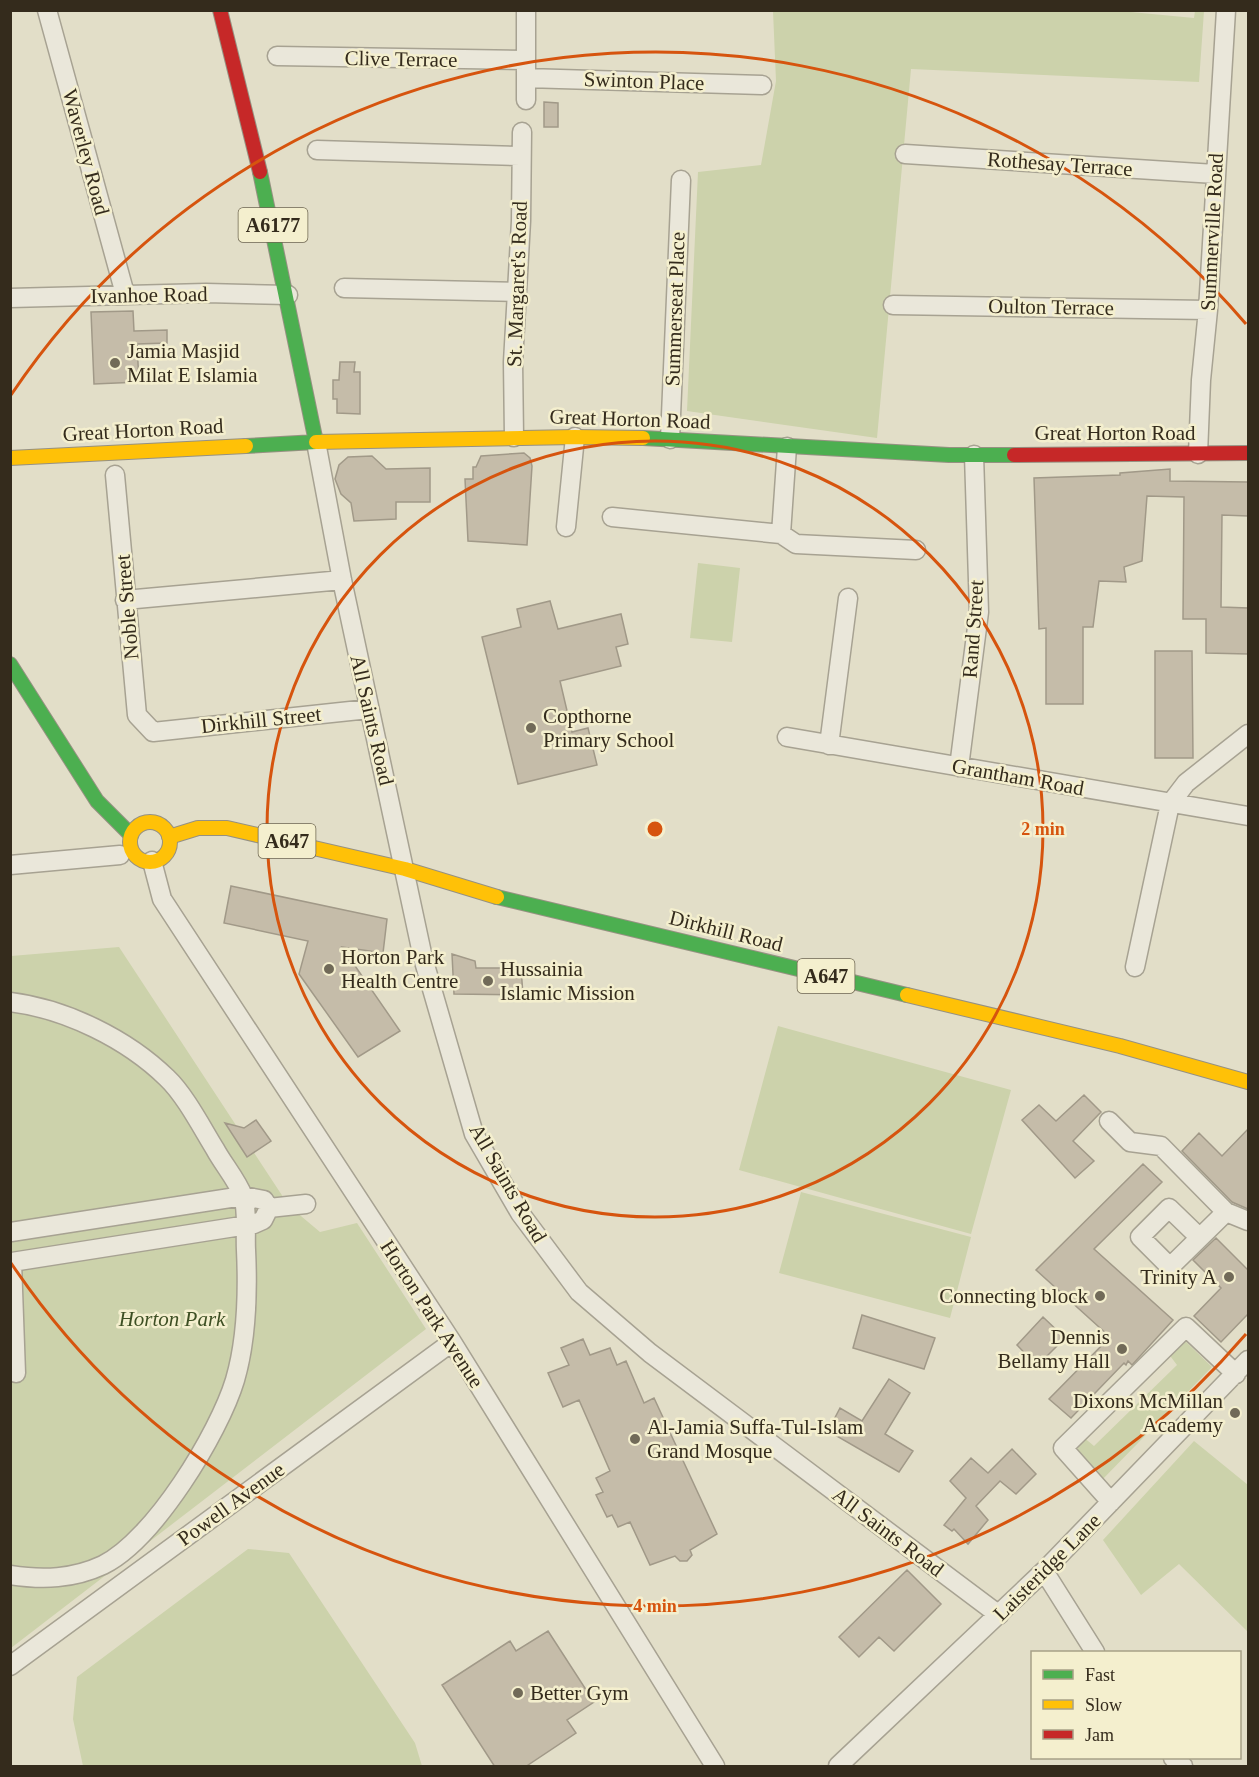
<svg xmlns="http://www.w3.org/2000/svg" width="1259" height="1777" font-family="Georgia,serif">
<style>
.green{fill:#ccd2ab}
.building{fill:#c5bca9;stroke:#a19988;stroke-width:1.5}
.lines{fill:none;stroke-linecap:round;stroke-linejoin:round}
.street-casing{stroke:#a7a292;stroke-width:21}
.fast-casing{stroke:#969182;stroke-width:16}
.slow-casing{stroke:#969182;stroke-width:16}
.jam-casing{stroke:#969182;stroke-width:16}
.street{stroke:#eae7da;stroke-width:18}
.fast{stroke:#4caf50;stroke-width:14}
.slow{stroke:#ffc107;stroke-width:14}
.jam{stroke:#c62828;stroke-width:14}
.ring{fill:none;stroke:#d6540e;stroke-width:3}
.poi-dot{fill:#716a58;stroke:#f4efce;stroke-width:2}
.labels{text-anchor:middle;stroke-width:5;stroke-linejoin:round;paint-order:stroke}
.shield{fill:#f4efce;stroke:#6e6651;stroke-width:1.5}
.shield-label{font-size:20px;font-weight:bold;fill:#342b1c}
.street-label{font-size:21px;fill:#342b1c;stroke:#f4efce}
.poi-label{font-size:21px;fill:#342b1c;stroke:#f4efce;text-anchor:start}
.park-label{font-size:21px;font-style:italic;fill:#3d4f23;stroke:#f4efce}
.centre{fill:#d6540e;stroke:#f4efce;stroke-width:3}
.ring-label{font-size:18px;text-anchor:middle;font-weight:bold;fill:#d6540e;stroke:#f4efce;stroke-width:5;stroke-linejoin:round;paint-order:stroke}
</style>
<rect width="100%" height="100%" fill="#e2dec8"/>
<path class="green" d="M1110,10L1194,18L1195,11H1204L1199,82L911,69L877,438L687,411L698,172L761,165L776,81L773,11Z
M698,563L740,568L732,642L690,638Z
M119,947L289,1206L320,1232L357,1223L426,1329L11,1648V956Z
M778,1026L1011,1090L971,1234L739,1170Z
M801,1192L971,1237L950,1318L779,1273Z
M1183,1339L1212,1367L1100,1482L1069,1449L1082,1436L1094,1446L1177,1365L1168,1353Z
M1194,1441L1248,1485V1632L1179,1564L1141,1595L1103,1540Z
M248,1549L289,1553L415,1743L422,1766H83L73,1719L77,1677Z"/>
<path class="building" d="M544,102L558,103V127H544Z
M133,311L134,331L167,330V343L137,344L139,382L94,384L91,312Z
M340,362H355L354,372H360V414L337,413V399H333V380H339Z
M524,453L530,458L532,466L527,545L468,541L465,479H473V467H476L481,456Z
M372,456L386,469L430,468V502H396V519L354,521L351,503L341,494L335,479L339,465L348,457Z
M1170,469V481L1248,482V516L1222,515L1221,607L1248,608V654L1206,653V619H1183L1184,497L1147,496L1142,561L1124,567L1126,582L1099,581L1093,627H1083V704H1046V628L1039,629L1034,478L1120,475V473Z
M550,601L558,629L621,614L628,644L616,647L621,666L560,681L572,732L588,728L597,765L518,784L482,637L521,627L517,609Z
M1155,651H1192L1193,758H1155Z
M231,886L387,919L383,953L342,947L400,1031L358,1057L299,974L308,941L224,923Z
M452,954L475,961L476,968H521L523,995L454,994Z
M1084,1095L1101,1112L1073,1141L1094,1161L1075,1178L1022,1120L1039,1105L1056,1121Z
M256,1120L271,1141L247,1157L225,1123L244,1128Z
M1248,1129V1209L1232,1202L1182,1151L1199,1133L1222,1156Z
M1143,1164L1162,1182L1094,1249L1173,1320L1132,1365L1128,1361L1126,1365L1124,1363L1071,1418L1049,1399L1110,1337L1036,1270Z
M1216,1238L1248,1270V1314L1221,1342L1194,1316L1221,1288L1193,1260Z
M862,1315L935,1338L924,1369L853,1348Z
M1043,1317L1065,1338L1037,1366L1017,1345Z
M583,1339L590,1355L610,1348L617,1365L626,1361L644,1403L654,1398L717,1534L690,1550L692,1555L687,1561H680L675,1556L650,1565L630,1522L618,1527L612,1515L607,1517L596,1495L603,1492L596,1478L610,1471L579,1400L563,1407L548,1373L569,1365L561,1348Z
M889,1379L910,1393L885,1434L913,1451L899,1472L828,1431L840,1408L862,1421Z
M1012,1449L1036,1474L1016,1494L1000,1481L976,1506L988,1520L968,1544L954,1529L952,1531L944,1525L966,1498L950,1481L971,1458L988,1473Z
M907,1570L941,1604L894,1651L879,1637L859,1657L839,1637Z
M548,1631L594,1702L567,1720L576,1733L525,1767H495L442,1685L510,1641L516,1651Z"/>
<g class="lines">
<defs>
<path id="street" d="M47,10L125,294
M277,56L525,60
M526,78L762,85
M526,100V10
M317,150L520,156
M905,154L1215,174
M344,288L517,292
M10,298L206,293L288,295
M893,305L1208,310
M514,437L513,362L521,221L522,132
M670,439L681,180
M316,442L342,580L423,958L474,1134L520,1213L579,1292L650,1353L999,1615
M1198,454L1201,380L1208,310L1226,10
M115,475L137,715L153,732L369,709
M612,517L781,534L787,447
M566,527L575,437
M781,534L796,544L916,550
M125,600L342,580
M787,737L1248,816
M829,745L848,598
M959,767L979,612L974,455
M152,861L162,899L452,1342L715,1766
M10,865L120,855
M1135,967L1170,804L1186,783L1248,734
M10,1002C66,1009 127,1039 167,1078C185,1095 202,1128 215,1149C223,1164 237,1180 243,1196C248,1211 245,1234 246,1250C248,1292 247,1339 235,1380C219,1433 154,1540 103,1565C73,1579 43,1580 10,1575
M1109,1121L1130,1142L1161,1146L1226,1212L1248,1221
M269,1208L306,1204
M11,1232L243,1196L264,1200L269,1208L263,1220L254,1224L12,1262L16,1373
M1199,1237L1169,1208L1140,1237L1170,1267L1226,1212
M1111,1502L1063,1448L1186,1327L1236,1374
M1044,1571L1095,1652
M10,1666L452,1342
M1173,1758L1183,1766
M838,1766L1044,1571L1248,1360"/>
<path id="fast" d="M643,438L949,455H1014
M246,446L316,442L260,172
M10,664L97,801L131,835
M497,897L907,995"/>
<path id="slow" d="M316,442L575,437L643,438
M10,458L246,446
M130 842a20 20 0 1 1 40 0a20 20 0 1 1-40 0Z
M169,837L198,828H227L405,869L497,897
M907,995L1120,1046L1248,1082"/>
<path id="jam" d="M220,10L260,172
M1014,455L1248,453"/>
</defs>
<use href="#street" class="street-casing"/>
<use href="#fast" class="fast-casing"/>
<use href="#slow" class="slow-casing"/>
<use href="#jam" class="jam-casing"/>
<use href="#street" class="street"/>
<use href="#fast" class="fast"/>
<use href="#slow" class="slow"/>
<use href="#jam" class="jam"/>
</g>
<g class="ring">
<circle cx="655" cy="829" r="388"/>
<path d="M1246 1334A777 777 0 0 1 11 1263M11 395A777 777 0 0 1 1246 324"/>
</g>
<g class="poi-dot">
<circle cx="115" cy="363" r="6"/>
<circle cx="531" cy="728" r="6"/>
<circle cx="329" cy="969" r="6"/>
<circle cx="488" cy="981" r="6"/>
<circle cx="1229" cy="1277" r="6"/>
<circle cx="1100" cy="1296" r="6"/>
<circle cx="1122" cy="1349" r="6"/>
<circle cx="1235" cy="1413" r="6"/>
<circle cx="635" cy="1439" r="6"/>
<circle cx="518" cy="1693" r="6"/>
</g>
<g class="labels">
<g class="shield">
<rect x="238.5" y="208" width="69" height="34" rx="4.5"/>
<rect x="258.5" y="824" width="57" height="34" rx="4.5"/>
<rect x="797.5" y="959" width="57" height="34" rx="4.5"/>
</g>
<g class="shield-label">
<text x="273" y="232">A6177</text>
<text x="287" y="848">A647</text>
<text x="826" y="983">A647</text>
</g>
<g class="street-label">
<text transform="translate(401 59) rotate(1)" y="7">Clive Terrace</text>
<text transform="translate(644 81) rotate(2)" y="7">Swinton Place</text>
<text transform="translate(86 152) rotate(75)" y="7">Waverley Road</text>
<text transform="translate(1060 164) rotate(4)" y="7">Rothesay Terrace</text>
<text transform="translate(1212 232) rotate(-87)" y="7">Summerville Road</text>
<text transform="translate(517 284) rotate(-88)" y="7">St. Margaret's Road</text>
<text transform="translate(149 295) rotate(-1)" y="7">Ivanhoe Road</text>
<text transform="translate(1051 307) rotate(1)" y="7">Oulton Terrace</text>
<text transform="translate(675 309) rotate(-88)" y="7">Summerseat Place</text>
<text transform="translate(630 419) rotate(2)" y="7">Great Horton Road</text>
<text transform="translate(143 430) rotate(-3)" y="7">Great Horton Road</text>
<text x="1115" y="440">Great Horton Road</text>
<text transform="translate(127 607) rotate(-95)" y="7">Noble Street</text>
<text transform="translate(973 629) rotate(-86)" y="7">Rand Street</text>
<text transform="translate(261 720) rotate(-6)" y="7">Dirkhill Street</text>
<text transform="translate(372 720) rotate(77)" y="7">All Saints Road</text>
<text transform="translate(1018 777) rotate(10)" y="7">Grantham Road</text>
<text transform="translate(726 931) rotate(14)" y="7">Dirkhill Road</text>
<text transform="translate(508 1183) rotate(60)" y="7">All Saints Road</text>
<text transform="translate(432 1314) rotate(57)" y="7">Horton Park Avenue</text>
<text transform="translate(231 1504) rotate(-36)" y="7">Powell Avenue</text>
<text transform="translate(888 1532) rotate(37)" y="7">All Saints Road</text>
<text transform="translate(1047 1567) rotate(-45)" y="7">Laisteridge Lane</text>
</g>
<g class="poi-label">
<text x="127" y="358">Jamia Masjid<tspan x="127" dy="24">Milat E Islamia</tspan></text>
<text x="543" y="723">Copthorne<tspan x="543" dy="24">Primary School</tspan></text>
<text x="341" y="964">Horton Park<tspan x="341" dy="24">Health Centre</tspan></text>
<text x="500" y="976">Hussainia<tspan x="500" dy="24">Islamic Mission</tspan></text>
<text x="1217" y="1284" text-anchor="end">Trinity A</text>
<text x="1088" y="1303" text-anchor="end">Connecting block</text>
<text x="1110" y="1344" text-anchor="end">Dennis<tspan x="1110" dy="24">Bellamy Hall</tspan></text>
<text x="1223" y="1408" text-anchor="end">Dixons McMillan<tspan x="1223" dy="24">Academy</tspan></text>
<text x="647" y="1434">Al-Jamia Suffa-Tul-Islam<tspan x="647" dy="24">Grand Mosque</tspan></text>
<text x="530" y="1700">Better Gym</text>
</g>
<g class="park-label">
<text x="172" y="1326">Horton Park</text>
</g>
</g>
<circle cx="655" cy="829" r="9" class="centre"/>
<g class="ring-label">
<text x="1043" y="835">2 min</text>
<text x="655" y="1612">4 min</text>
</g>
<rect width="1259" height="1777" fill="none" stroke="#342b1c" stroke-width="24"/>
<rect x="1031" y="1651" width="210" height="108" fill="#f4efce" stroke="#a7a187" stroke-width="1.5"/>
<rect x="1043" y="1670" width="30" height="9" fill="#4caf50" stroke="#a7a187" stroke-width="1.5"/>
<text x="1085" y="1681" font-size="18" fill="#342b1c">Fast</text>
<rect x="1043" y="1700" width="30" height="9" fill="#ffc107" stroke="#a7a187" stroke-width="1.5"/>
<text x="1085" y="1711" font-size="18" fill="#342b1c">Slow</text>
<rect x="1043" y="1730" width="30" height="9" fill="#c62828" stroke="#a7a187" stroke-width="1.5"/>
<text x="1085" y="1741" font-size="18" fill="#342b1c">Jam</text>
</svg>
